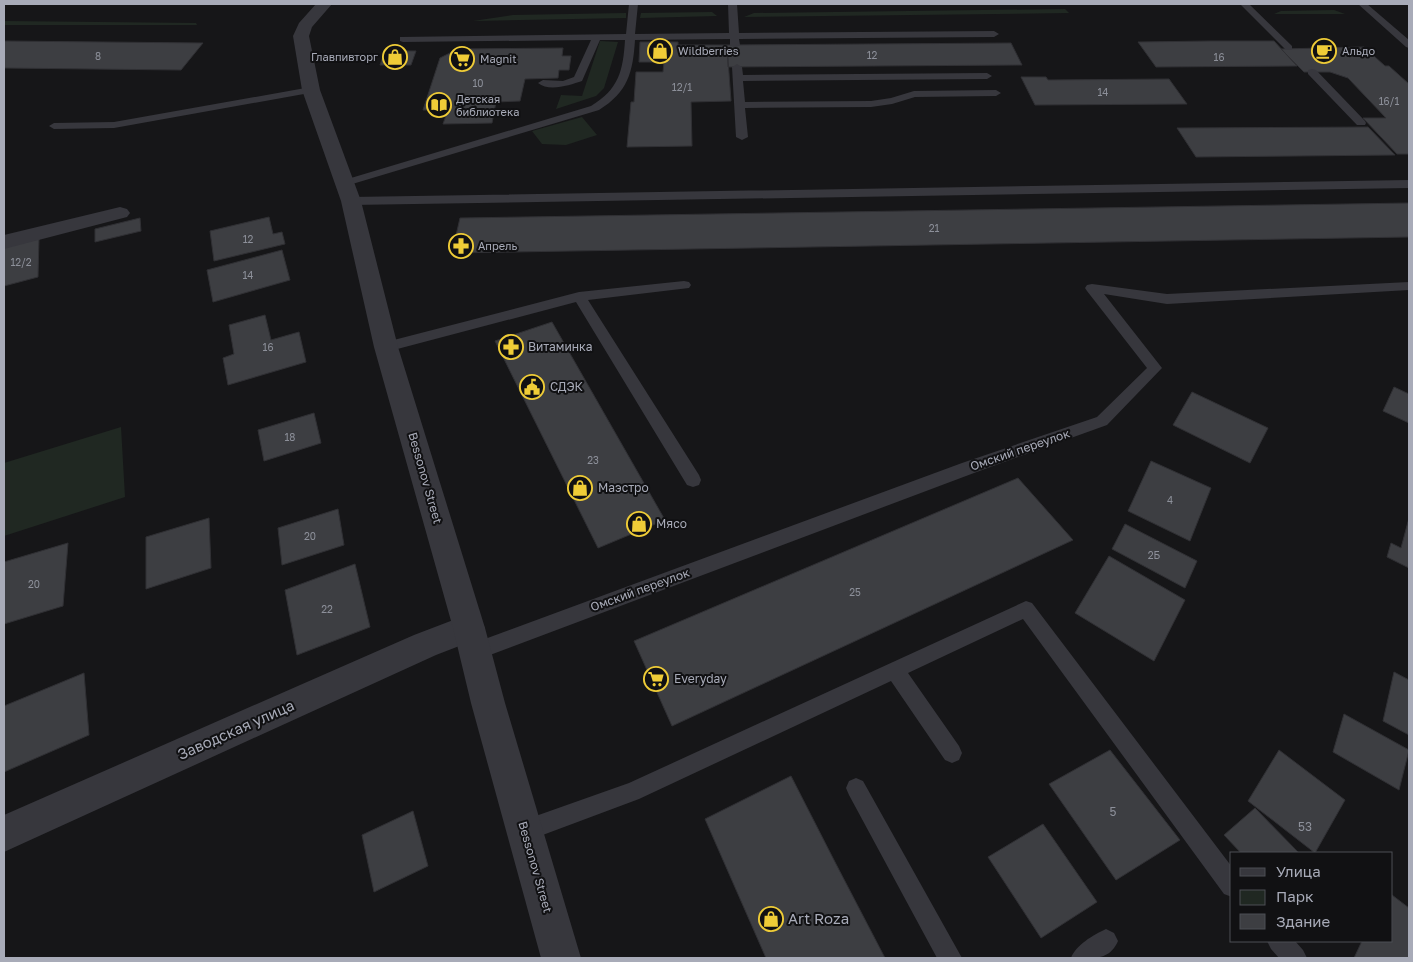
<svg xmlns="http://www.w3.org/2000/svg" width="1413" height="962" font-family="'Golos Text',sans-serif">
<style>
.green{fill:#202822}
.building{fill:#3d3e42;stroke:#303034}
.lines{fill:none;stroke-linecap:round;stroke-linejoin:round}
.service{fill:#37373d;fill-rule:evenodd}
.minor{fill:#37373d;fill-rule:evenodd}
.tertiary{fill:#37373d;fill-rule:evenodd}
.labels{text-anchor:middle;stroke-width:4;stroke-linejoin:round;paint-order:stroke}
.number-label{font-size:10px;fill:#8d909a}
.far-poi-label{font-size:11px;fill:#a8abb8;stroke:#111113;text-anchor:start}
.poi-label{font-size:12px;fill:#a8abb8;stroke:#111113;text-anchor:start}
.street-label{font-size:12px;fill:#a8abb8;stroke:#111113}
.near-number-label{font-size:12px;fill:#8d909a}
.near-street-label{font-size:15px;fill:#a8abb8;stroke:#111113}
.near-poi-label{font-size:15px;fill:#a8abb8;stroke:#111113;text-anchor:start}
</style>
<rect width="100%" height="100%" fill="#161618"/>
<path class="green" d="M1065,9L1069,13L744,17L754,13Z
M1334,10L1345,14H1274L1281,11Z
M712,12L717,16L640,18L641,13Z
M626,13V18L473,21L513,15Z
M4,21L196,23L197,25H4Z
M600,41L618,42L604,88L596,96L556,109L561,95L582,96Z
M582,117L597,135L566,145L542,144L532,131Z
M121,427L125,497L4,536V463Z"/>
<path class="building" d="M4,41L203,43L181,70L4,68Z
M1210,41H1274L1297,66L1156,67L1138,42Z
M640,42H678V45H727L731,101L691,102L692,146L627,147L631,102H634L636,72H663L664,62H639Z
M1011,43L1022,65L728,67L727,45Z
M1364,47L1385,66H1389L1409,84V154H1397L1363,118H1386L1348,78L1330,72H1304L1281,49Z
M563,48L562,56H571L569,70H559L558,78L525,79L520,101L496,102L492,123L443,124L448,110H423L440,58L458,49Z
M385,51H416L411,65H380Z
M1021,77H1046L1048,80L1169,79L1187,104L1035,105Z
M1368,127L1395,155L1196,157L1177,128Z
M1409,203V237L452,253L460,218Z
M269,217L273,234L282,232L285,244L214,261L210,231Z
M140,218L141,231L95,242V229Z
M39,239L38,277L4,286V247Z
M282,250L290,280L213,302L207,270Z
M265,315L271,340L299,332L306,362L228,385L223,358L234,354L229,325Z
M552,322L665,520L598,548L495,341Z
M1394,387L1409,394V423L1383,411Z
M1192,392L1268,428L1250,463L1173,425Z
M314,413L321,443L264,461L258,430Z
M1151,461L1211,488L1190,541L1128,511Z
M1018,478L1073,540L672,726L634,641Z
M338,509L344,545L282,565L278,528Z
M209,518L211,568L146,589V537Z
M1409,518V568L1387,557L1391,543L1401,548Z
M1125,524L1197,561L1185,588L1112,549Z
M68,543L63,606L4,624V562Z
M1109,556L1185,600L1154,661L1075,613Z
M355,564L370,627L297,655L285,590Z
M1394,672L1409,680V735L1383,721Z
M84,673L89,735L4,772V706Z
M1344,714L1409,750L1399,790L1333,752Z
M1110,750L1180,840L1116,880L1049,784Z
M1279,750L1345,800L1315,853L1248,801Z
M791,776L836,864L885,958H766L705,819Z
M1255,808L1299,853H1241L1224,835Z
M413,811L428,866L374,892L362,835Z
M1043,824L1097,902L1041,938L988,857Z
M1392,895L1409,908V958H1354L1362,941H1392Z"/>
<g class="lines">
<path class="service" d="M629,4H638L635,34L729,33L728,4H737L739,33L994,31L999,34L994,37L739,39L740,45L735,48L730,45V39L635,40C633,72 628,92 599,110L349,185L345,187L339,183L341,181L591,106C619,89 623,71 625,40H600L582,81C570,85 549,92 538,83L543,80L563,81L574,77L591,40L403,42L400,41V37L626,34Z
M1240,4H1249L1292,46V50H1286Z
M1358,4H1367L1409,40V48L1406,47Z
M737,64L742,67L743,75L987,73L992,76L987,79L743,81L745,102L871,101L891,98L914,91L996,90L1001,93L996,96L915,97L892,104L871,107L745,108L748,137L742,140L736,137L732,67Z
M1312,69L1316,70L1365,121L1366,123L1365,125H1357L1308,74V70Z
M311,87L316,90L315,92L114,128L54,129L49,126L54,123L114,122Z
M1409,180V188L351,205L345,201L351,197Z
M684,281L689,282L691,285L689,288L588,300L699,475L701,480L699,485L693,487L687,485L576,302L386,352L381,351L379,347L381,343L386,342L579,292Z
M1409,282V290L1167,304L1104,294L1162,368L1107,425L974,473L474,661L467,658L465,652L467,646L474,643L962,463L1097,417L1147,368L1087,291L1085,288L1087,285L1092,284L1167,294Z
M1026,601L1032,603L1232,867V897L1224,894L1023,619L908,673L959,746L962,753L959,760L952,763L945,760L891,681L639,799L524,842L516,839L513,831L516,823L629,783Z
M856,778L863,781L962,958H937L849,795L846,788L849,781Z
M1106,929L1114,933L1118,941C1109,962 1091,958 1071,958C1076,945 1093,935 1106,929Z
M1267,941H1295L1303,950L1307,958H1279L1271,949Z"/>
<path class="minor" d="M120,207L127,209L130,213L127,217L4,249V235Z
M469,614L480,618L485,628L480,638L436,655L4,852V815L414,635Z"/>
<path class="tertiary" d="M316,4H332L312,27L309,36L320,90L361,201L398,347L485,628L505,703L581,958H541L471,703L453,628L374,347L341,201L302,90L293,36L299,23Z"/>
</g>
<defs>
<symbol id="shop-ring" viewBox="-11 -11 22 22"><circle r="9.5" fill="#111113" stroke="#efcc37" stroke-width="1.5"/><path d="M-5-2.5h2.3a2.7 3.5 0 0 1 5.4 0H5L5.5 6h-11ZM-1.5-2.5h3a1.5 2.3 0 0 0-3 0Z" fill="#efcc37"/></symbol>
<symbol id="cafe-ring" viewBox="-11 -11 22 22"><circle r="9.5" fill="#111113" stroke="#efcc37" stroke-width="1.5"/><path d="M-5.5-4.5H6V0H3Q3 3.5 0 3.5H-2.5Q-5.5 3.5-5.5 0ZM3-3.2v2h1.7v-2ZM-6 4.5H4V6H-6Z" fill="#efcc37"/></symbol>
<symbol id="supermarket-ring" viewBox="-11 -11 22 22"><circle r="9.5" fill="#111113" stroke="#efcc37" stroke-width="1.5"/><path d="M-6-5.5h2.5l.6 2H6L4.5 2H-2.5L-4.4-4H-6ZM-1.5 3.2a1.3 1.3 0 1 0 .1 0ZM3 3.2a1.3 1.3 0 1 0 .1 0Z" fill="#efcc37"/></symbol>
<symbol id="library-ring" viewBox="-11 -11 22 22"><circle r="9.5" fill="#111113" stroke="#efcc37" stroke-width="1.5"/><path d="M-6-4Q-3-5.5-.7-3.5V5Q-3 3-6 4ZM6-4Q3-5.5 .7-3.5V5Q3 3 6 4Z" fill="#efcc37"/></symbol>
<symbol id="pharmacy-ring" viewBox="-11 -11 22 22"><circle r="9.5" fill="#111113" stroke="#efcc37" stroke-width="1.5"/><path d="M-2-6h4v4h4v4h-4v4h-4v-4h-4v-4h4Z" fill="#efcc37"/></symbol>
<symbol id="civic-ring" viewBox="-11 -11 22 22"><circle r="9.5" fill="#111113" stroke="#efcc37" stroke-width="1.5"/><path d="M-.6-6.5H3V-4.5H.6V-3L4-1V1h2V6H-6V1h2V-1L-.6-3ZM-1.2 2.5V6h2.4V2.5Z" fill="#efcc37"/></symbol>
</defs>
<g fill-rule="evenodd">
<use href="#shop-ring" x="646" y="37" width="28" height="28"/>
<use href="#cafe-ring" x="1310" y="37" width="28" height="28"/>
<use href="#shop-ring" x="381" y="43" width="28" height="28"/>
<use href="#supermarket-ring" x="448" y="45" width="28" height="28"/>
<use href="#library-ring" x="425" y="91" width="28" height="28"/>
<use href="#pharmacy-ring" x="447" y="232" width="28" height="28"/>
<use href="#pharmacy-ring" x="497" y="333" width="28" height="28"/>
<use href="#civic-ring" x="518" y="373" width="28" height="28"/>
<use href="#shop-ring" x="566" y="474" width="28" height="28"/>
<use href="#shop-ring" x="625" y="510" width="28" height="28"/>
<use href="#supermarket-ring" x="642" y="665" width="28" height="28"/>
<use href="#shop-ring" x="757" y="905" width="28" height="28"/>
</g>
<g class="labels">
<g class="number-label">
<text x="872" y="59">12</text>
<text x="98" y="60">8</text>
<text x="1219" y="61">16</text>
<text x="478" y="87">10</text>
<text x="682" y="91">12/1</text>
<text x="1103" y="96">14</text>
<text x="1389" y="105">16/1</text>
<text x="934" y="232">21</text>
<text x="248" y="243">12</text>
<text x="21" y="266">12/2</text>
<text x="248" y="279">14</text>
<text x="268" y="351">16</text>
<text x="290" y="441">18</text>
<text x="593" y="464">23</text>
<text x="1170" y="504">4</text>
<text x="310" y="540">20</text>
<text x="1154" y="559">2Б</text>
<text x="34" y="588">20</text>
<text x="855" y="596">25</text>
<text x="327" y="613">22</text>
</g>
<g class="far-poi-label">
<text x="678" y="55">Wildberries</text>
<text x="1342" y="55">Альдо</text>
<text x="378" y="61" text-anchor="end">Главпивторг</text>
<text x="480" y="63">Magnit</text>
<text x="456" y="103">Детская<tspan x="456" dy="13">библиотека</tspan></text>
<text x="478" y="250">Апрель</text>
</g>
<g class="poi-label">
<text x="528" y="351">Витаминка</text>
<text x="550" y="391">СДЭК</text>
<text x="598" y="492">Маэстро</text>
<text x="656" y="528">Мясо</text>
<text x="674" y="683">Everyday</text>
</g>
<g class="street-label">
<text transform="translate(1020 450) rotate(-19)" y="4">Омский переулок</text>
<text transform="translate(425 478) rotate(74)" y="4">Bessonov Street</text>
<text transform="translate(640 590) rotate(-20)" y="4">Омский переулок</text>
<text transform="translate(535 867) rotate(74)" y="4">Bessonov Street</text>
</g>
<g class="near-number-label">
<text x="1113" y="816">5</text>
<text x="1305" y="831">53</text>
</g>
<g class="near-street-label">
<text transform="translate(236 730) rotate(-24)" y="5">Заводская улица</text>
</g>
<g class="near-poi-label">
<text x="788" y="924">Art Roza</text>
</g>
</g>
<rect width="1413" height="962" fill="none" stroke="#a8abb8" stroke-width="10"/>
<rect x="1230" y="852" width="162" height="90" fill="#111113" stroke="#4d4f55"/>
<rect x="1240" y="868" width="25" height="8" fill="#37373d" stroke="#4d4f55"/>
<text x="1276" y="877" font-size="15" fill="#a8abb8">Улица</text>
<rect x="1240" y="890" width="25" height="15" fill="#202822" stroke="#4d4f55"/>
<text x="1276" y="902" font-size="15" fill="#a8abb8">Парк</text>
<rect x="1240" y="914" width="25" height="15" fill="#3d3e42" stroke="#4d4f55"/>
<text x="1276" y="927" font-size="15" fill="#a8abb8">Здание</text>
</svg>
